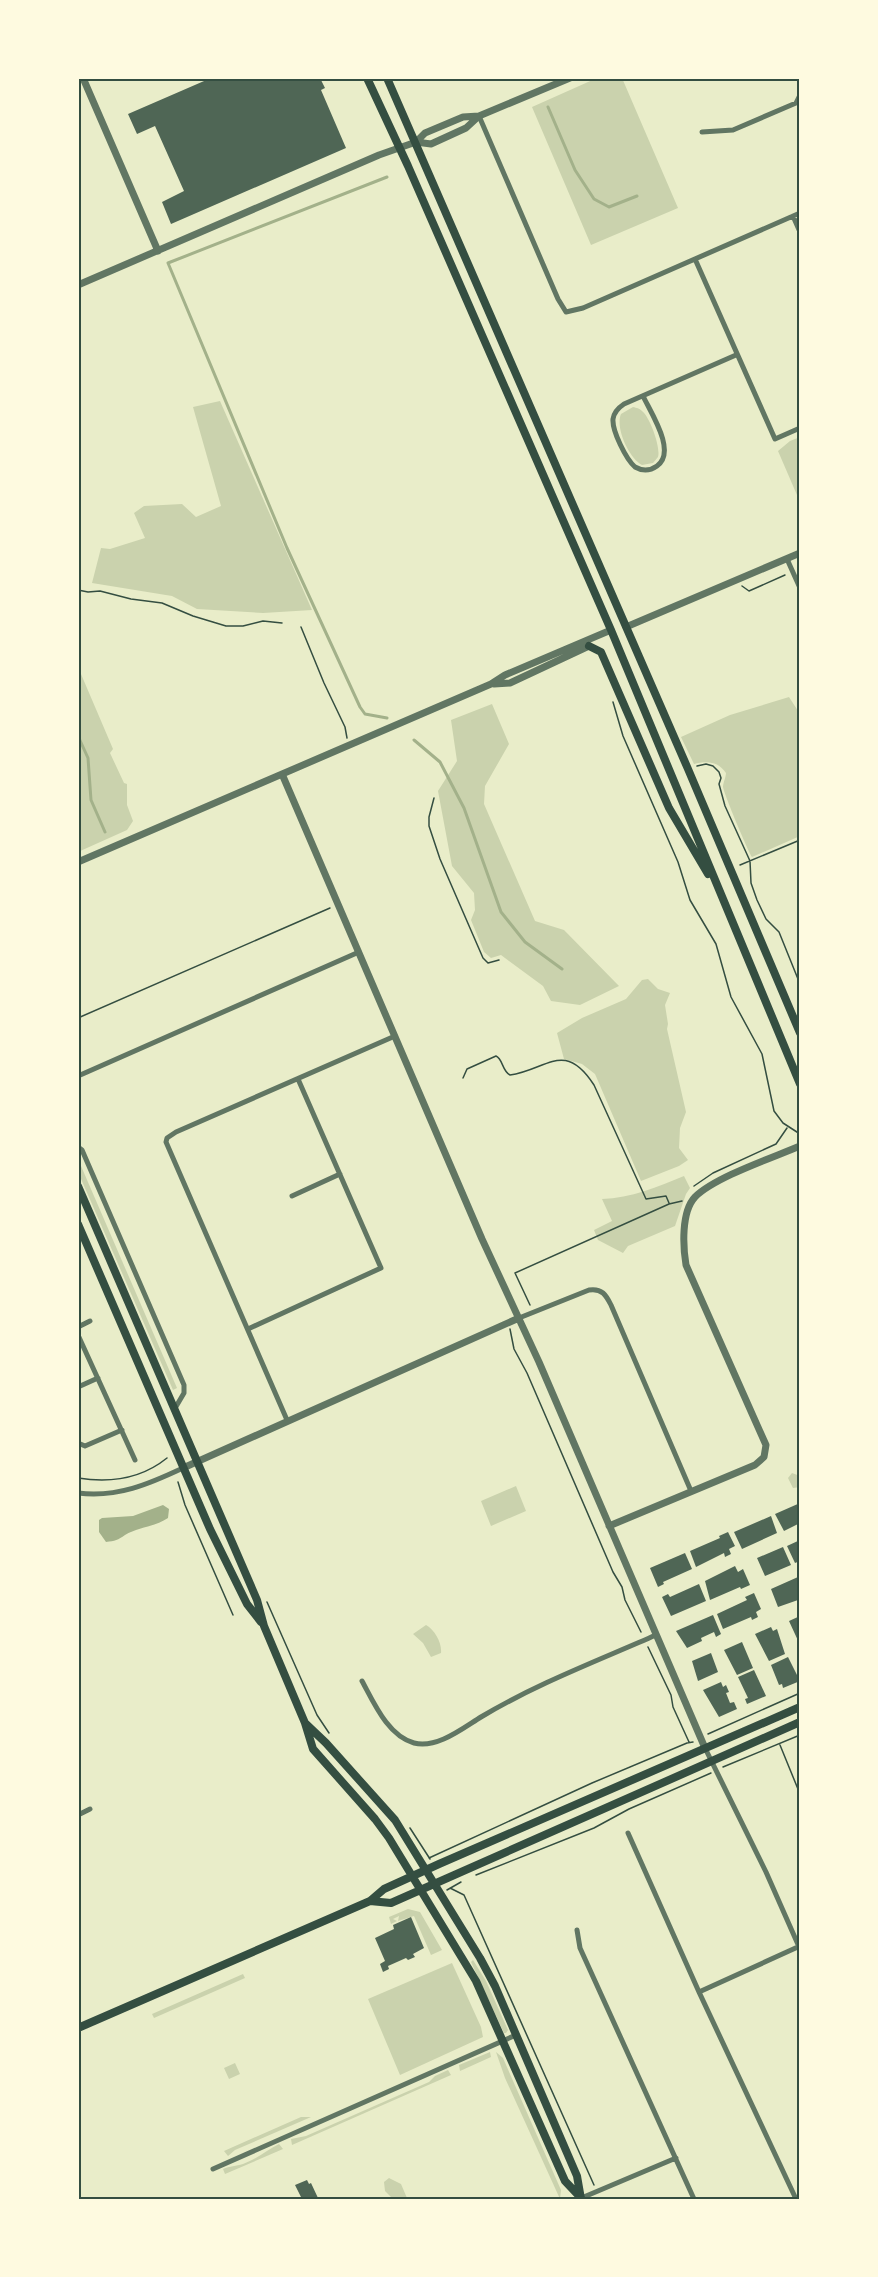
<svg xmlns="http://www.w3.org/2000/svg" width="878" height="2277" font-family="'Zilla Slab',serif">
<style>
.green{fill:#cad2ad}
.water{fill:#a3b18a}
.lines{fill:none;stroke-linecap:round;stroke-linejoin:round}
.stream{stroke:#a3b18a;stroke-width:3}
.building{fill:#4f6655}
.path{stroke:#344e41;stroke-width:1.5}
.minor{stroke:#617663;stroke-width:5}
.tertiary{stroke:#617663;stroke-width:7}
.secondary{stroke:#344e41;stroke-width:8}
.primary{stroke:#344e41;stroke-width:8}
.neatline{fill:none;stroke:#344e41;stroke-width:2}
</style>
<rect width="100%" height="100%" fill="#e9edc9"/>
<path class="green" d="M597,78H622L678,208L591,245L532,107Z
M220,401L312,610L263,613L197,609L172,596L92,583L101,548L110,549L145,538L134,513L144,506L182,504L196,517L221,506L193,407Z
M633,407C637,408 639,408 642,411C650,417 661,448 658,457L653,463L642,465C629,458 615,428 621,414Z
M800,437V502L778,451L790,441Z
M78,667L113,749L110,753L124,783L127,784V805L133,821L127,830L78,852Z
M789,697L800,714V836L752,857C748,851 724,794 723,787C723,783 726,777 726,773C718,761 706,761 694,764L681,737L730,715Z
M492,704L509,744L485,786L484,804L535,921L564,930L619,986L580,1005L551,1001L543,986L501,955L491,958L484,952L471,920L475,910L474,893L452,866L438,791L457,761L451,720Z
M648,979L658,989L670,993L665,1005L668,1024L667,1029L686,1112L680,1128L679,1148L688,1160L679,1166L641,1181L595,1074L582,1064L564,1059L557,1033L582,1018L626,999L642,980Z
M78,1159L177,1388L173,1390L78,1172Z
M684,1176L690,1188L686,1194L675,1226L628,1246L623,1253L598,1240L594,1230L612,1221L602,1199C631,1198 658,1187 684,1176Z
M792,1473L800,1476V1487L793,1488L788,1478Z
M516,1486L526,1511L491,1526L481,1501Z
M426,1625C435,1630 442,1643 441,1653L431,1657L423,1643L413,1634Z
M408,1909L420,1912L442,1950L431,1955L414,1916L398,1921L399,1916L393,1919L397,1921L391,1924L389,1917Z
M473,1960L486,1981L508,2030L506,2033H504L471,1962Z
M452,1963L481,2027L483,2037L400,2075L368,1999Z
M243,1974L245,1978L154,2018L152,2014Z
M490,2052L491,2057L460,2071L459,2065Z
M496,2052L503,2058L561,2190L560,2199L505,2078Z
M235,2063L240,2074L229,2079L224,2068Z
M448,2070L451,2075L292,2145L291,2139L306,2136L429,2082L435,2076Z
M301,2117H311L235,2150L228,2156L224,2151Z
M279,2144L283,2149L225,2174L223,2169C230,2166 236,2166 243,2164C257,2159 267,2150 279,2144Z
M389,2178L401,2184L407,2198L393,2199L385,2191L384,2182Z"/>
<path class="water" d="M163,1505L169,1509L168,1518C155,1527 138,1527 125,1535C118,1540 115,1541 106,1542L99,1532V1520L102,1518L133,1516Z"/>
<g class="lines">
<path class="stream" d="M548,107L575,170L594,199L609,207L637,196
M387,718L365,714L360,707L287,548L168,263L387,177
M78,736L88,758L91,800L105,832
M414,740L440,762L464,808L501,912L525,942L562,969"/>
</g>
<path class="building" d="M211,78H320L325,88L321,90L346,148L171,224L162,202L184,191L155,126L137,134L128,114Z
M800,1503V1523L784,1531L775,1514Z
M771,1516L777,1533L742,1549L734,1532Z
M728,1532L735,1546L729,1549L731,1554L725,1557L724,1553L696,1567L690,1551L720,1538L719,1536Z
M800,1540V1561L795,1563L787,1546Z
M783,1547L791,1565L765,1576L757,1558Z
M685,1553L692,1569L663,1582L664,1584L658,1587L650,1568Z
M735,1566L738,1572L743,1569L750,1585L741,1589L740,1587L710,1600L705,1581Z
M798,1577L800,1582V1597L798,1600L778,1607L771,1589Z
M699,1584L706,1601L671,1616L662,1597L668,1594L670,1597Z
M754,1593L761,1609L756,1612L758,1617L752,1620L751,1617L723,1629L717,1614L747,1600L745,1597Z
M713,1615L721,1634L716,1637L714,1632L701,1638L702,1641L687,1648L676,1631Z
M800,1616V1645L789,1621Z
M771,1627L773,1631L777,1629L785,1654L769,1661L755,1634Z
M742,1642L753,1668L737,1675L724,1650Z
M711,1653L718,1672L698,1681L692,1661Z
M788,1657L800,1681L783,1688L782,1684L779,1685L771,1665Z
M754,1670L766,1696L747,1704L745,1699L748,1698L738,1677Z
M721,1682L723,1687L726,1685L729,1692L726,1693L730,1703L734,1702L737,1709L719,1717L703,1690Z
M411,1917L424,1948L413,1954L415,1957L408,1960L406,1958L388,1966L389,1969L383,1972L380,1964L385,1961L375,1938L394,1929L393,1925Z
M307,2180L309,2184L311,2183L318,2198L302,2199L295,2185Z"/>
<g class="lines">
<path class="path" d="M742,586L749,591L785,575
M78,590L88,592L100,591L131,599L162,603L193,616L226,626H243L263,621L282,623
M301,627L324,683L345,727L347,738
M613,702L623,736L678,862L690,900L716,944L731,997L762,1054L774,1111L783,1123L800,1134
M697,766L706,764L713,766L719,772L721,778L719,784L725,806L750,861L751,883L757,900L766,919L779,932L800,984
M434,798L429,817V826L440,859L483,958L488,963L499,960
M740,865L800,840
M78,1018L330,908
M463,1078L467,1069L496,1056C503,1059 502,1071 510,1075C547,1070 564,1039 594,1085L646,1199L666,1196L669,1203
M694,1186L713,1173L776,1144L787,1128
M530,1305L515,1273L669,1204L682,1201
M510,1329L514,1349L527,1373L613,1572L622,1587L625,1600L641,1632
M78,1478C109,1483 141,1479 167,1458
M178,1482L185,1505L233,1615
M267,1602L317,1715L329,1733
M648,1647L671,1695L673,1707L689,1742
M708,1734L800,1693
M780,1745L800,1794
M723,1767L800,1735
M410,1828L430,1859
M429,1858L592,1783L687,1743L693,1742
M476,1875L594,1828L629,1809L711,1773
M450,1888L464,1895L594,2185
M447,1890L461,1882"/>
<path class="minor" d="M479,116L558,299L566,312L583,308L800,213
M702,132L733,130L796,103L800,95
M793,216L800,232
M695,259L775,439L800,428
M643,396C651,413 677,452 657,466C650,471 642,471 635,467C626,459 612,431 613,419C614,412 618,408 624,404L736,355
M787,559L800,588
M78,1076L359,952
M78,1147L82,1150L184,1385V1393L174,1410
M292,1196L340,1174
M519,1318L589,1290C602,1288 606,1295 611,1305L691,1491
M78,1327L90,1321
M248,1329L381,1268L298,1079
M78,1335L135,1460
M78,1387L98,1378
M287,1420L166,1142L167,1138L176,1132L395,1036
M78,1443L85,1446L122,1430
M78,1493C117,1498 149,1484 183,1468
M362,1681C374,1703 388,1736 414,1743C437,1749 463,1728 481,1717C536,1684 597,1661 656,1635
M705,1748L766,1872L800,1949
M78,1815L90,1809
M628,1833L699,1992L796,2199
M577,1930L580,1948L694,2199
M699,1992L800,1946
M213,2169L516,2035
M579,2199L676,2158"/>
<path class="tertiary" d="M83,78L158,251
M416,142L431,144L466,128L479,116L570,78
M78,285L379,155L416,142L425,133L463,117L479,116
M626,627L800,553
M494,684L510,683L589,646
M282,774L482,1239L539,1362L705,1748
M78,862L491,684L505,675L611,630
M183,1468L519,1318
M609,1526L755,1465L764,1457L766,1445L686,1265C683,1247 681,1212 695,1197C715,1177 772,1158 800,1146"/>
<path class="secondary" d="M78,1186L257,1600L264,1626L305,1723L313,1749L375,1819L389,1838L476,1981L565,2181L581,2198
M78,1224L210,1529L247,1604L261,1622
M306,1724L326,1743L395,1820L480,1958L495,1986L577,2176L581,2199
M370,1901L391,1903L800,1722
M78,2028L370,1901L384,1889L439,1864L800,1707"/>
<path class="primary" d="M367,78L408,166L611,630L800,1084
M387,78L688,769L800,1033
M589,646L601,652L669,808L708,874"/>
</g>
<rect width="878" height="2277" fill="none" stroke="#fefae0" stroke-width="159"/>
<rect x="80" y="80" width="718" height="2118" class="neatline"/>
</svg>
